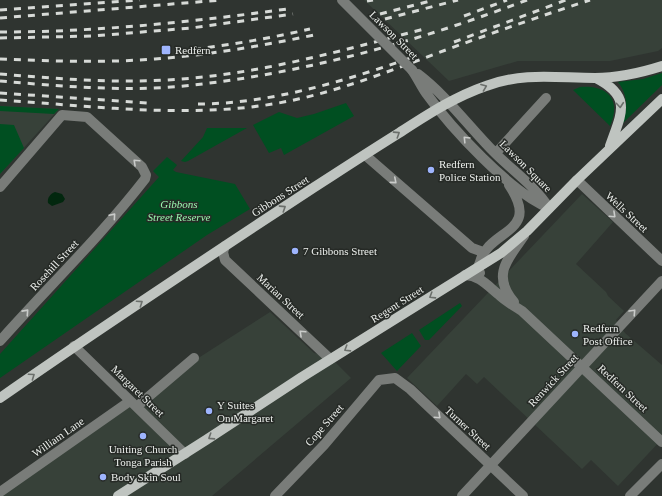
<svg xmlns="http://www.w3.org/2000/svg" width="662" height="496" font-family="'Times New Roman',serif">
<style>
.built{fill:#374139}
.green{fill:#004f21}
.water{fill:#02270e}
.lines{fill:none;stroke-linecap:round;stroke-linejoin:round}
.minor{stroke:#797c79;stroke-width:10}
.major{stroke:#bfc4c0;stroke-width:10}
.rail{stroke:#d7dad7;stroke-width:3;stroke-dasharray:7 7;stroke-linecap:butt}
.minor-bridge{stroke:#797c79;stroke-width:10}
.oneway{stroke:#6b6f6b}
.oneway2{stroke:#caccca}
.poi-dot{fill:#9eb4fd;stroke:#262a26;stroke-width:1.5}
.labels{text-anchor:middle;stroke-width:3;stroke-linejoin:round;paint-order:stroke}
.street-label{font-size:11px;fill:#ecefec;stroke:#262a26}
.poi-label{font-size:11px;fill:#ecefec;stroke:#262a26;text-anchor:start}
.park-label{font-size:11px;font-style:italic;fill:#99f7af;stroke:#262a26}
</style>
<rect width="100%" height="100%" fill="#2f3430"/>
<path class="built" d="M364,0H662V48L658,51L610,61H518L449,81Z
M0,106L59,109L0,174Z
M582,194L613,222L576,264L606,292L608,296L624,311L616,320L625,333L662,365V439L618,486L591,460L582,469L484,377L477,384L466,374L437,406L407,378Z
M270,312L314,353L329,356L351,378L212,496H0L129,407L149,403L189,364Z"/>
<path class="green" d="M662,73V85L622,124C628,109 628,95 618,82L643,79Z
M580,87C607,85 622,99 610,126L573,90Z
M346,103L354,116L284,155L281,148L269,153L253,125L279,112L297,118L314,114Z
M0,106L59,109L54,114L0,111Z
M0,124L14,125L24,148L0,174Z
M207,128H247L188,161L185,162L181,161L203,137Z
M167,157L177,165L173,170L176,172L235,184L250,209L207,235L0,378V354L159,177L153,171Z
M460,303L462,306L429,340H425L419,330Z
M412,333L421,346L397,371L381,353Z"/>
<path class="water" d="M55,192L62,194L65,199L63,202L52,206L48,203C47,198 50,194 55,192Z"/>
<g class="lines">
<path class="minor" d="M412,70C417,77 421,86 426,93C451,128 510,192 549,208
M418,74C447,96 469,127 495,153C513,171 535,186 549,208
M496,153L546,98
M365,155L472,248L483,252
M577,180L662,261
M0,187L62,115L87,117L142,167L146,175L145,179C100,237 48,287 0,341
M225,246L223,252L225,260L330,359
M480,273C478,269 478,266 480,262C489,228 542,234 509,185
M465,275C479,275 488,286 498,294C505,301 514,306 522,311L662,442
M514,302C491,275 508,259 524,236
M74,346L185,454
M141,403L194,358
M0,492L130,401
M275,496L324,445L379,380L395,378L410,389L523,496
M462,496L662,281
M630,496L662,464"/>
<path class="major" d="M596,78C633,97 621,114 610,146
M0,398C103,326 208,257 313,188C341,170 370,151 399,133C427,115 454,97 486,86C523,72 557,78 595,78C618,78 640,73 662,66
M118,496L206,440L302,377L501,253L527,231L577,180L662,99"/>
<path class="rail" d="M367,1L373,0
M0,10L140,0
M380,14L434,0
M464,16L507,0
M0,18L222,0
M385,19L458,0
M0,32C96,32 192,22 287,9
M0,38L93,36L191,28L293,14
M454,42L566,0
M180,51C224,46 267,39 310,29
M0,59C51,61 103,63 155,59C208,55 261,46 314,35
M0,74C60,79 121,84 181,79C264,73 344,50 424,29
M0,81C59,86 125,92 184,86C302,74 416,42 527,0
M0,93L148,103
M0,100C95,106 196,120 289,101C339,91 387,72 435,54C486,35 538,17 590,0
M198,104C271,104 348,80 416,56"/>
<path class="minor-bridge" d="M342,0L412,70"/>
</g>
<defs><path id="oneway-chevron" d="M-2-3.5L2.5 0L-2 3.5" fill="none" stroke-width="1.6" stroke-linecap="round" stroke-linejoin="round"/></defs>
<g class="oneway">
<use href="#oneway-chevron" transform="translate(484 87) rotate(-21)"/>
<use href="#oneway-chevron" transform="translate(620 105) rotate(85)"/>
<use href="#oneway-chevron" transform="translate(397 134) rotate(-33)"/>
<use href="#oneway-chevron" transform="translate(283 208) rotate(-33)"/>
<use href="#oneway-chevron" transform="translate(432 296) rotate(148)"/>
<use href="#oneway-chevron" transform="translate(140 303) rotate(-34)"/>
<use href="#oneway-chevron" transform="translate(347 349) rotate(148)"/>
<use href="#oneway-chevron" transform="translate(32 376) rotate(-35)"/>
<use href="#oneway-chevron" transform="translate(211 437) rotate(147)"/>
</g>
<g class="oneway2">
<use href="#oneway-chevron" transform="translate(466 139) rotate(-134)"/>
<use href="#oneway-chevron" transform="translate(136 162) rotate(-137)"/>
<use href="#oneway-chevron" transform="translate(394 181) rotate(41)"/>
<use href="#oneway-chevron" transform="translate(613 215) rotate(43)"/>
<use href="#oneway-chevron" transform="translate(113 216) rotate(-49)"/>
<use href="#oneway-chevron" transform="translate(26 312) rotate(-48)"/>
<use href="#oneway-chevron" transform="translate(633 312) rotate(-47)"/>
<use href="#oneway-chevron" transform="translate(302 333) rotate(-137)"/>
<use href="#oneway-chevron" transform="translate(438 416) rotate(43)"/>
</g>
<g class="poi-dot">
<rect x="161" y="45" width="10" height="10" rx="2"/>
<circle cx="431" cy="170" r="4"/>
<circle cx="295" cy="251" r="4"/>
<circle cx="575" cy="334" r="4"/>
<circle cx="209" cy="411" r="4"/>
<circle cx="143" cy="436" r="4"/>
<circle cx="103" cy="477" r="4"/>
</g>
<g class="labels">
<g class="street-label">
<text transform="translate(394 35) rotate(45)" y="4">Lawson Street</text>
<text transform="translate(526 166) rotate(45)" y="4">Lawson Square</text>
<text transform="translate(280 196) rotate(-33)" y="4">Gibbons Street</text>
<text transform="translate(627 212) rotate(43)" y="4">Wells Street</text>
<text transform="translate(54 265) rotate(-47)" y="4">Rosehill Street</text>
<text transform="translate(281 296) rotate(43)" y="4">Marian Street</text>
<text transform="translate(397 304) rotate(-32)" y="4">Regent Street</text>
<text transform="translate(553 380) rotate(-47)" y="4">Renwick Street</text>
<text transform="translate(623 388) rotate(43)" y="4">Redfern Street</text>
<text transform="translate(138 391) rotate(44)" y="4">Margaret Street</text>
<text transform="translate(324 425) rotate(-49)" y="4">Cope Street</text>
<text transform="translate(468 428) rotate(43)" y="4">Turner Street</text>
<text transform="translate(58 437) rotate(-35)" y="4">William Lane</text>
</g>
<g class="poi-label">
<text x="175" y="54">Redfern</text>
<text x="439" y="168">Redfern<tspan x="439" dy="13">Police Station</tspan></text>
<text x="303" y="255">7 Gibbons Street</text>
<text x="583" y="332">Redfern<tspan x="583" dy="13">Post Office</tspan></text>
<text x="217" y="409">Y Suites<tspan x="217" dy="13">On Margaret</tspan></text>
<text x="143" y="453" text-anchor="middle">Uniting Church<tspan x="143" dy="13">Tonga Parish</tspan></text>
<text x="111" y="481">Body Skin Soul</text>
</g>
<g class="park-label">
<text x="179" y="208">Gibbons<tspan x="179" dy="13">Street Reserve</tspan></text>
</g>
</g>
</svg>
